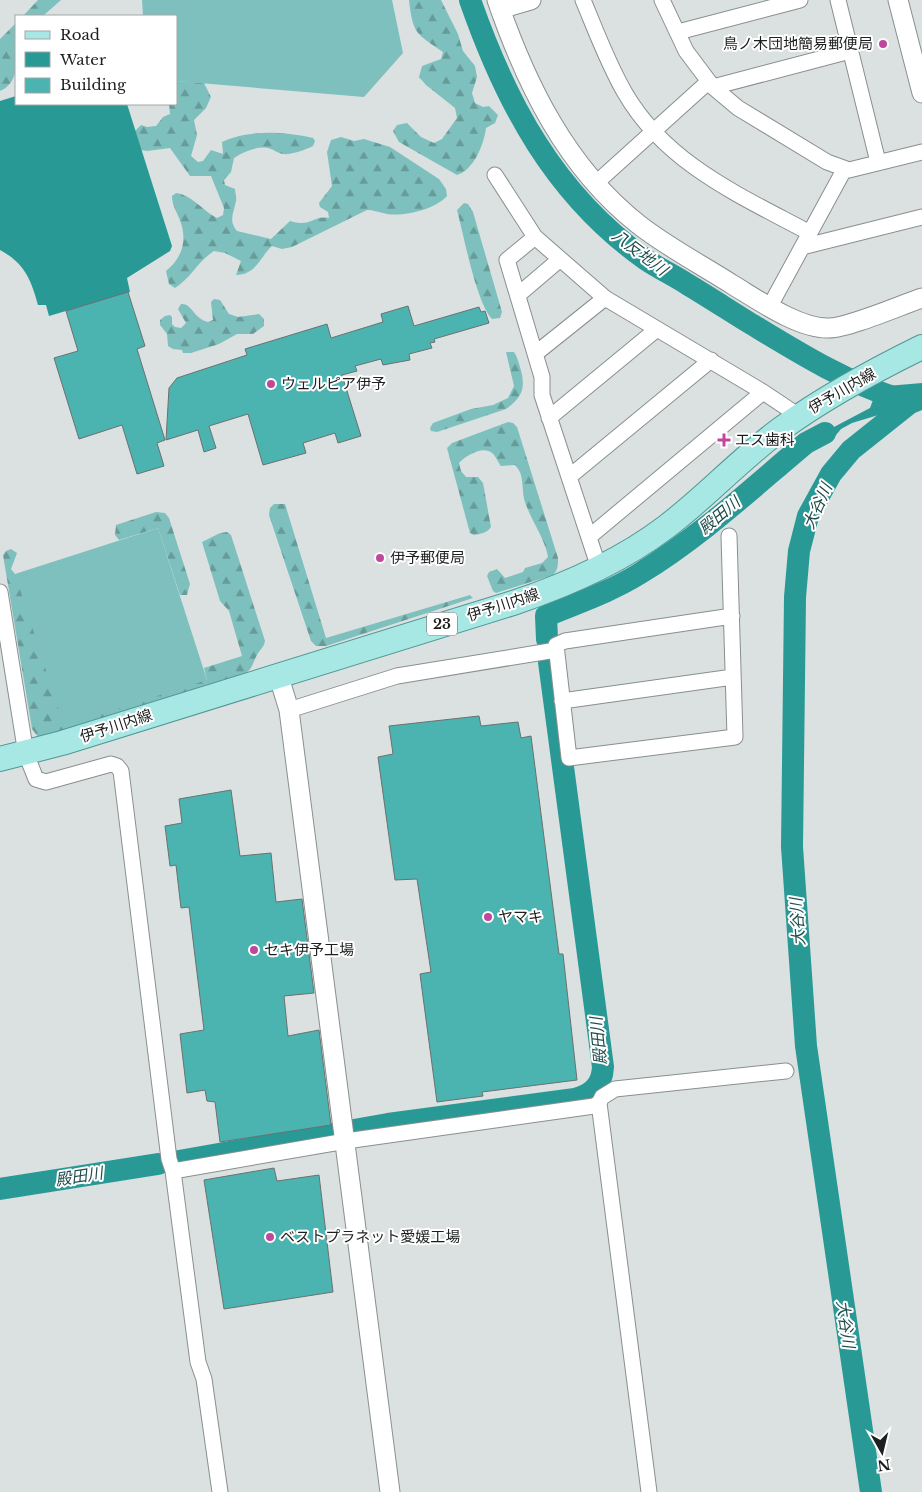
<svg xmlns="http://www.w3.org/2000/svg" width="922" height="1492" font-family="'Libre Baskerville','Noto Sans JP',serif">
<style>
.forest{fill:url(#forest-firs)}
.pitch{fill:#7ec0bd}
.water{fill:#299995}
.lines{fill:none;stroke-linecap:round;stroke-linejoin:round}
.river{stroke:#299995;stroke-width:22}
.building{fill:#4bb4b0;stroke:#6b7170}
.minor-casing{stroke:#898f8f;stroke-width:17}
.tertiary-casing{stroke:#898f8f;stroke-width:21}
.primary-casing{stroke:#519794;stroke-width:26}
.minor{stroke:#fff;stroke-width:15}
.tertiary{stroke:#fff;stroke-width:19}
.primary{stroke:#a7e8e5;stroke-width:24}
.poi-dot{fill:#c0479b;stroke:#fff;stroke-width:2}
.labels{text-anchor:middle;stroke-width:4;stroke-linejoin:round;paint-order:stroke}
.shield{fill:#fff;stroke:#616262;stroke-width:1}
.shield-label{font-size:14px;font-weight:bold;fill:#1d1f1f}
.poi-label{font-size:15px;fill:#1d1f1f;stroke:#fff;text-anchor:start}
.street-label{font-size:15px;fill:#1d1f1f;stroke:#fff}
.water-label{font-size:16px;font-style:italic;fill:#1f4d4b;stroke:#fff}
</style>
<defs>
<pattern id="forest-firs" width="22" height="20" patternUnits="userSpaceOnUse" patternTransform="scale(1.25)"><rect width="22" height="20" fill="#7ec0bd"/><path d="M5 1l3.5 6h-7zM16 11l3.5 6h-7z" fill="#679b99"/></pattern>
</defs>
<rect width="100%" height="100%" fill="#dae1e0"/>
<path class="forest" d="M38,0H61L43,16H23Z
M409,0H441L458,34L463,51L475,66L477,77L472,93L475,103L483,107L489,106L498,115L495,123L486,128C484,144 474,170 457,175L399,142L393,131L397,125L407,123L421,137L434,143L442,139L457,118L455,108L426,85L419,77L422,66L441,59L443,52C416,33 413,35 409,0Z
M16,23C16,45 24,82 0,91V39Z
M177,81L204,83L211,97L206,108L194,120L197,135L191,156L198,162L203,161L211,150L223,154L222,142C249,129 285,132 313,138L315,141L313,146C305,150 291,155 283,154C277,153 273,149 268,148C257,146 242,152 234,158L231,172L224,180L225,185L235,189C235,193 237,198 236,201C234,212 228,221 237,231L271,239L290,221C312,228 312,215 329,218L328,212L320,207L319,203L332,186L327,152L331,140L341,137L354,141L364,139L390,147L439,179L446,189L447,196C435,210 400,218 383,213C377,212 374,210 367,210L292,247L282,249L272,246C260,257 256,275 236,275L241,261L225,253L214,251C198,261 191,278 175,288L169,284L166,271C183,257 188,239 179,218C176,210 172,205 172,196L176,193C192,195 203,211 217,218L223,215L224,208L211,176H190L170,148L147,151L141,150L135,131L141,125L147,127L156,126L163,117L170,114L169,104H176Z
M464,203L468,204L473,212L502,312L500,318L492,319C476,302 464,236 457,210Z
M214,299L220,300L229,314L238,317L259,314L264,319V326L253,334H237L219,344L191,353H183L182,350L173,349L168,346L167,334L160,325V320L165,316L170,315L172,317V324L175,327L181,328L186,323L178,309L181,304C192,303 193,318 208,322L213,320L211,302Z
M506,352H514C517,356 518,361 520,367C526,387 523,397 506,409L437,432L431,431L430,428L433,423L471,409L493,405L508,398L514,386Z
M508,422L513,423L517,427L558,558C558,566 558,570 553,575L496,593L493,591L487,576L489,572L497,569L505,578L523,572L525,568L542,563L548,557C546,541 531,520 525,502C521,489 525,474 515,465L501,466C498,462 495,455 492,453C483,445 465,456 459,463L461,471L466,477H478L483,483L491,527C487,533 480,534 474,535L470,533L447,448L452,443Z
M274,504H285L326,638L470,595L473,598L326,646H316L311,641L269,515L270,508Z
M156,512L165,513L169,518L190,584L187,595H180L158,528L119,540L115,535L116,525Z
M227,532L231,535L265,641C263,649 260,649 257,655C252,664 253,669 243,675L47,737H38L32,729L3,555L6,551L11,549L17,553L11,569L15,574L207,680L204,668L242,656L229,611L220,601L202,542L220,533Z"/>
<path class="pitch" d="M142,0H392L403,53L364,97L176,81V16H143Z
M158,528L207,680L64,726L15,574Z"/>
<path class="water" d="M16,96V104H127L172,246L170,251L127,278L130,292L49,316L46,305H38C31,279 24,263 0,250V101Z
M922,383V406L895,410L852,423L841,429L831,441L829,435L802,451L798,446L870,408L873,400L870,395L863,393L875,387Z"/>
<g class="lines">
<path class="river" d="M470,0C506,103 554,194 645,259C658,268 673,275 687,284C707,296 727,309 748,322C796,351 845,382 899,399
M547,639L546,616C577,603 610,592 639,574C700,537 752,488 806,443L825,433
M179,1161L388,1124L575,1099C592,1095 602,1085 603,1067L549,662
M0,1189L158,1164
M871,1492L806,1046L792,847L795,597L799,551L808,516L831,474L851,450L910,403L922,398"/>
</g>
<path class="building" d="M128,292L145,346L137,349L165,440L157,443L164,466L137,474L122,425L79,439L54,358L78,351L66,311Z
M408,306L414,326L479,307L481,312L485,311L489,323L434,339L435,342L430,343L432,348L409,354L410,360L383,365L381,359L355,366L357,371L342,375L361,436L338,443L335,433L303,443L306,453L263,465L248,414L209,426L216,448L204,452L198,430L166,440L169,388L177,378L247,355L245,349L327,324L331,338L383,322L381,314Z
M479,716L481,726L518,722L521,738L531,736L559,954H563L577,1080L482,1092L483,1096L437,1102L420,974L431,972L417,879L395,880L378,757L393,754L389,726Z
M231,790L240,856L271,853L276,902L302,899L314,993L284,996L288,1036L319,1030L331,1125L220,1142L215,1102L207,1101L205,1090L187,1093L180,1034L204,1030L189,907L181,908L176,865L170,866L165,826L182,823L179,799Z
M274,1168L277,1181L319,1175L333,1292L224,1309L204,1180Z"/>
<g class="lines">
<defs>
<path id="minor" d="M583,0C596,31 608,64 625,93C666,164 741,196 810,233
M662,0L686,51L713,87L738,108L827,162L849,170L922,152
M838,0L878,162
M678,32L800,0
M713,87L850,51
M495,175L535,237L605,298L763,392L799,416
M595,184L708,82
M535,237L507,260L542,377V395L599,568
M802,247L922,217
M518,295L559,260
M770,306L844,170
M535,354L605,298
M549,418L657,329
M569,477L711,360
M729,536L735,737L569,758L556,645L565,641L732,616
M589,537L763,392
M0,592L26,754L36,779L46,782L111,764L117,766L121,771L169,1159L173,1171L198,1362L204,1379L220,1492
M562,701L733,677
M289,710L397,676L556,650
M173,1171L346,1141L594,1106L599,1103
M649,1492L599,1103L602,1097L615,1089L786,1071"/>
<path id="tertiary" d="M497,0C526,84 566,167 638,224C667,247 702,265 733,285C758,300 799,329 829,328C848,328 901,305 922,298
M898,0L922,93
M500,9L531,0
M278,674L289,710L390,1492"/>
<path id="primary" d="M0,759L62,743L513,603C567,585 620,562 666,527C706,497 740,459 781,429C825,397 873,371 922,347"/>
</defs>
<use href="#minor" class="minor-casing"/>
<use href="#tertiary" class="tertiary-casing"/>
<use href="#primary" class="primary-casing"/>
<use href="#minor" class="minor"/>
<use href="#tertiary" class="tertiary"/>
<use href="#primary" class="primary"/>
</g>
<g class="poi-dot">
<circle cx="883" cy="44" r="5"/>
<circle cx="271" cy="384" r="5"/>
<path d="M721.5 432.5h5v5h5v5h-5v5h-5v-5h-5v-5h5z"/>
<circle cx="380" cy="558" r="5"/>
<circle cx="488" cy="917" r="5"/>
<circle cx="254" cy="950" r="5"/>
<circle cx="270" cy="1237" r="5"/>
</g>
<g class="labels">
<rect class="shield" x="427" y="612.5" width="30" height="23" rx="4"/>
<g class="shield-label">
<text x="442" y="629">23</text>
</g>
<g class="poi-label">
<text x="873" y="49" text-anchor="end">鳥ノ木団地簡易郵便局</text>
<text x="281" y="389">ウェルピア伊予</text>
<text x="735" y="445">エス歯科</text>
<text x="390" y="563">伊予郵便局</text>
<text x="498" y="922">ヤマキ</text>
<text x="264" y="955">セキ伊予工場</text>
<text x="280" y="1242">ベストプラネット愛媛工場</text>
</g>
<g class="street-label">
<text transform="translate(842 391) rotate(-30)" y="5">伊予川内線</text>
<text transform="translate(503 605) rotate(-18)" y="5">伊予川内線</text>
<text transform="translate(116 726) rotate(-18)" y="5">伊予川内線</text>
</g>
<g class="water-label">
<text transform="translate(640 252) rotate(37)" y="6">八反地川</text>
<text transform="translate(817 506) rotate(-66)" y="6">大谷川</text>
<text transform="translate(719 515) rotate(-40)" y="6">殿田川</text>
<text transform="translate(797 922) rotate(-94)" y="6">大谷川</text>
<text transform="translate(598 1041) rotate(-96)" y="6">殿田川</text>
<text transform="translate(79 1176) rotate(-9)" y="6">殿田川</text>
<text transform="translate(846 1324) rotate(82)" y="6">大谷川</text>
</g>
</g>
<rect x="15" y="15" width="162" height="90" fill="#ffffff" stroke="#a5a5a5"/>
<rect x="25" y="31" width="25" height="8" fill="#a7e8e5" stroke="#a5a5a5"/>
<text x="60" y="40" font-size="15" fill="#1d1f1f">Road</text>
<rect x="25" y="52" width="25" height="15" fill="#299995" stroke="#a5a5a5"/>
<text x="60" y="65" font-size="15" fill="#1d1f1f">Water</text>
<rect x="25" y="78" width="25" height="15" fill="#4bb4b0" stroke="#a5a5a5"/>
<text x="60" y="90" font-size="15" fill="#1d1f1f">Building</text>
<g transform="translate(882 1452) rotate(172)" stroke="#ffffff" stroke-width="4" paint-order="stroke">
<path d="M0-4L9 19L0 12L-9 19Z" fill="#1d1f1f"/>
<text y="-8" font-size="14" font-weight="bold" text-anchor="middle" fill="#1d1f1f">N</text>
</g>
</svg>
